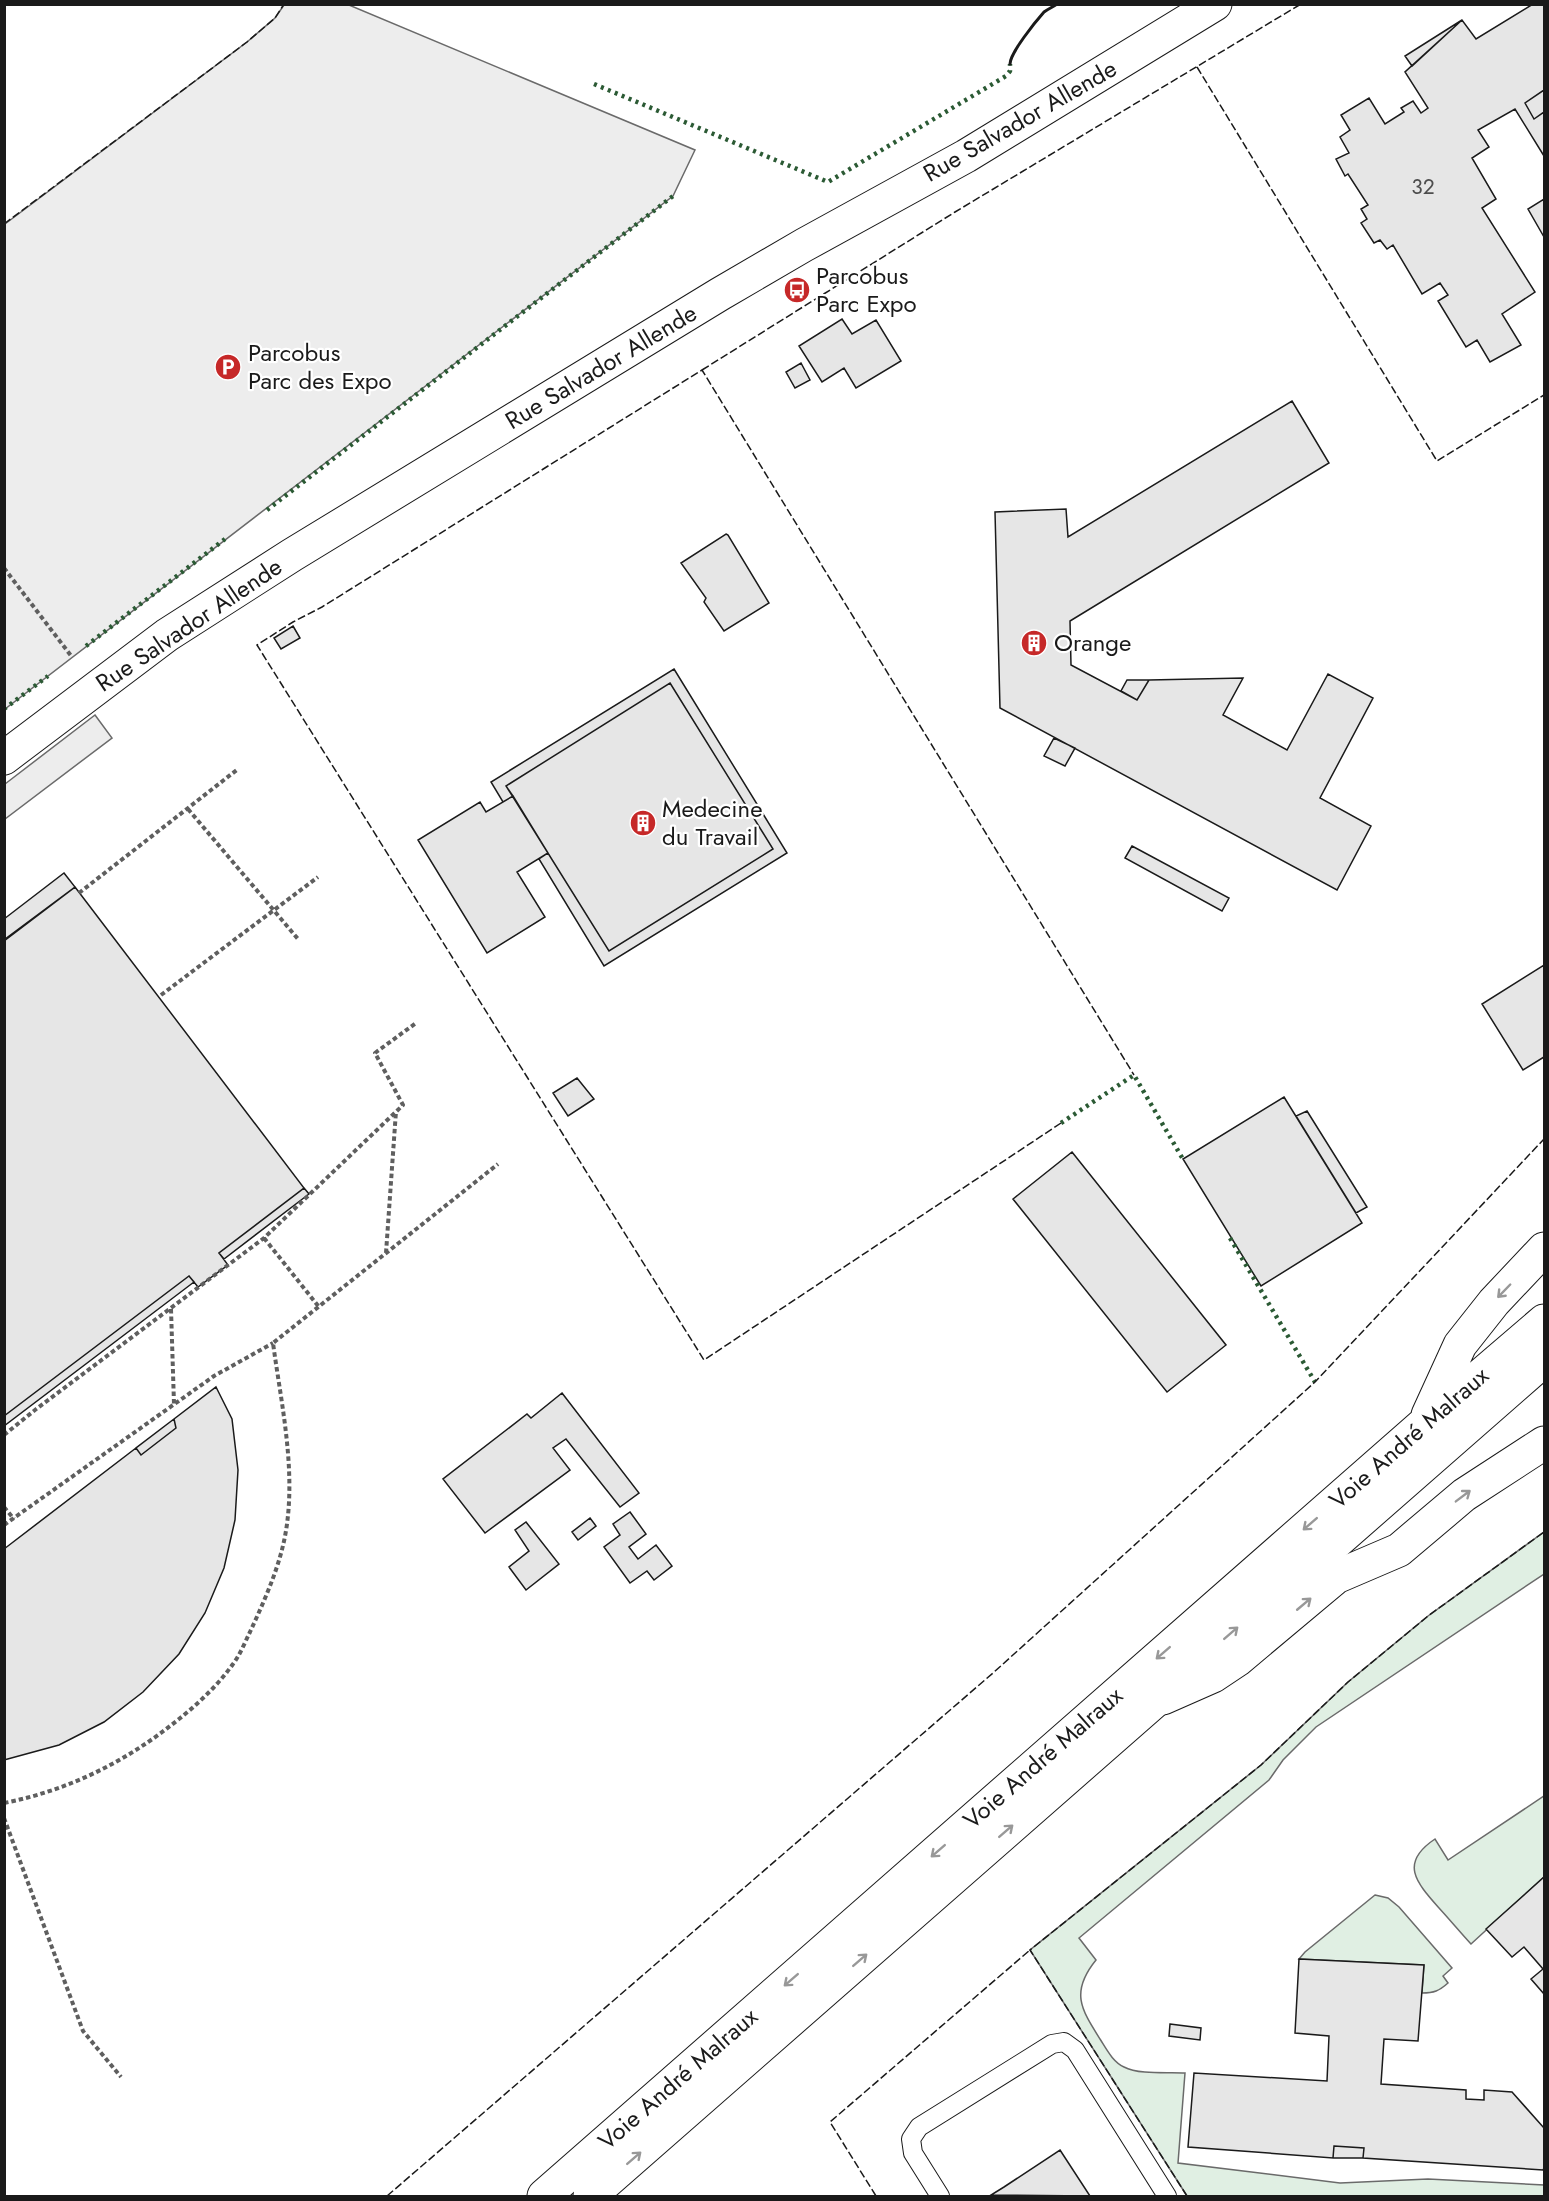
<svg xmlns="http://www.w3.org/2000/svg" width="1549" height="2201" font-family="Jost,sans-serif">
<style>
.green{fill:#e0efe3;stroke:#6a6a6a;stroke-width:1.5}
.parking{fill:#ededed;stroke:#6a6a6a;stroke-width:1.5}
.building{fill:#e6e6e6;stroke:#1a1a1a;stroke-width:1.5}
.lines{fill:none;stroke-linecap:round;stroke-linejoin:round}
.service-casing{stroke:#1a1a1a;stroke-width:20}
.tertiary-casing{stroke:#1a1a1a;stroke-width:35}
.primary-casing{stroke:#1a1a1a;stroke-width:35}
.path{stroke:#5f5f5f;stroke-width:4;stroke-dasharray:4.5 3;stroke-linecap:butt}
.service{stroke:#fff;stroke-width:18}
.tertiary{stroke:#fff;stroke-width:33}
.primary{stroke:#fff;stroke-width:33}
.hedge{stroke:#2b5a34;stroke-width:4.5;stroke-dasharray:3 4.5;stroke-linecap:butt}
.fence{stroke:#1a1a1a;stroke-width:1.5;stroke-dasharray:8 3;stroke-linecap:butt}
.wall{stroke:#1a1a1a;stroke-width:3}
.oneway{stroke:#989898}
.labels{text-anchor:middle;stroke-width:4.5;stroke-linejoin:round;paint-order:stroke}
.number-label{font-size:21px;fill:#4d4d4d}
.street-label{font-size:24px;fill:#1a1a1a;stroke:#fff}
.poi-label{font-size:24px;fill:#1a1a1a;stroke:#fff;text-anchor:start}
</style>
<rect width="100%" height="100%" fill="#fff"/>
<path class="green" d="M1544,1532V1574L1316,1727L1283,1760L1269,1780L1079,1938L1096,1960C1070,1992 1081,2009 1100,2039C1107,2050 1113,2062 1124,2067C1139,2075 1168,2072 1185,2073L1178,2163L1340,2183L1428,2179L1544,2185V2196H1187L1030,1950L1261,1765L1348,1682L1428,1616Z
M1544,1796V1877L1471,1944C1460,1932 1450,1920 1439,1908C1416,1882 1399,1863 1435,1839L1448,1860Z
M1375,1895L1388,1898L1399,1907L1452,1968L1443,1976L1448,1983C1439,1991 1434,1993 1422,1993L1424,1965L1299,1959L1305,1952Z"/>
<path class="parking" d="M284,5H349L695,150L673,196L5,709V224L247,42L275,18Z
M95,715L112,738L5,819V784Z"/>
<path class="building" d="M1533,4H1544V90L1525,103L1534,119L1544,112V156L1515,109L1478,130L1489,147L1472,158L1496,199L1482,208L1535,292L1502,314L1521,345L1490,362L1477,340L1466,347L1438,301L1448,295L1440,283L1422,294L1393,245L1387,249L1380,240L1374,243L1361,223L1367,219L1361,209L1368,205L1348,174L1345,176L1336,159L1349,153L1340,137L1350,130L1341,115L1369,98L1385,124L1404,112L1401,108L1413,101L1421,113L1428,108L1405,72L1462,20L1476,39Z
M1462,20L1412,66L1405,56Z
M1544,90V112L1534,119L1525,103Z
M1544,199V237L1528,209Z
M842,319L852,334L876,320L901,361L856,388L844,368L822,382L799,346Z
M801,363L810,380L795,388L786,372Z
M1292,401L1329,463L1070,621L1071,665L1137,700L1149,680L1243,678L1223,715L1287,750L1328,674L1373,698L1320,798L1371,826L1337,890L1000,708L995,512L1066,509L1068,537Z
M726,534L728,535L769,603L724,631L704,602L706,598L681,563Z
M293,626L300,638L281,649L274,638Z
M674,669L787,853L604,966L539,859L548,853L609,951L773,849L670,683L506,786L513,796L503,802L491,782Z
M1127,680H1149L1137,700L1121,691Z
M670,683L773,849L609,951L506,786Z
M1054,738L1075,748L1065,766L1044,756Z
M513,796L548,853L517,872L545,917L487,953L418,840L480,802L486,812Z
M1132,846L1229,898L1222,911L1125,858Z
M64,873L75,887L4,941V919Z
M75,887L304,1188L219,1253L228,1265L198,1287L189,1276L4,1416V940Z
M1544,965V1057L1523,1070L1482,1004Z
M577,1078L594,1099L568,1116L553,1093Z
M1284,1097L1362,1223L1261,1286L1183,1159Z
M1307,1111L1367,1207L1356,1213L1296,1116Z
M1072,1152L1226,1345L1167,1392L1013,1199Z
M304,1188L309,1194L224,1259L219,1253Z
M189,1276L194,1282L4,1426V1416Z
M216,1387L232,1419L238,1470L235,1520L224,1568L205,1613L179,1654L143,1692L104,1722L59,1745L4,1760V1549L136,1448L141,1455L176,1428L174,1419Z
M562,1393L639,1493L620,1507L566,1439L553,1448L570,1470L485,1533L443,1479L527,1414L531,1418Z
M174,1419L176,1428L141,1455L136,1448Z
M630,1512L646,1534L629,1547L638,1559L656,1545L672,1566L654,1580L647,1571L630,1583L604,1547L620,1535L613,1524Z
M590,1518L596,1526L578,1540L572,1532Z
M526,1522L559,1564L526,1590L509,1567L529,1551L515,1530Z
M1544,1877V1994L1531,1979L1543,1969L1524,1947L1512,1957L1486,1929Z
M1299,1959L1424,1965L1418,2041L1384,2039L1381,2084L1466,2090V2099L1484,2100V2090L1512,2092L1544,2128V2168L1543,2170L1363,2158L1364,2148L1334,2146L1333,2158L1188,2147L1194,2073L1327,2081L1329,2036L1295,2033Z
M1170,2024L1201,2028L1200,2040L1169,2036Z
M1334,2146L1364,2148L1363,2158H1333Z
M1060,2150L1090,2196L991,2195L1004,2187Z"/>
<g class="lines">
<defs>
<path id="service" d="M940,2196L913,2153L911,2139L919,2127L1052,2044L1064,2042L1075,2050L1167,2196"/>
<path id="tertiary" d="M4,758L167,635L292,555L720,294L804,245L966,156L1215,4
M1163,1698L1213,1676L1237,1660L1336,1577L1399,1550L1464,1495L1544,1443"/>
<path id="primary" d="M1428,1415L1460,1345L1494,1302L1544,1249
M544,2196L1424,1424L1544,1321
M590,2196L1544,1360"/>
</defs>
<use href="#service" class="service-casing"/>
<use href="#tertiary" class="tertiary-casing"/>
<use href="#primary" class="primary-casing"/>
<path class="path" d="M4,568L72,657
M188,809L298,939
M79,893L238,769
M161,995L318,877
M264,1238L319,1307
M386,1253L396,1111
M171,1309L174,1404
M4,1435L35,1410L264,1238L403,1105L375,1053L416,1023
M4,1507L14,1519
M4,1525L214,1376L273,1343
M4,1803C70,1790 127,1761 179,1719C199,1703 218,1685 233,1664C240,1655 245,1642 250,1632C266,1597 282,1562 287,1524C295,1464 281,1402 273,1343L498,1164
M4,1818L83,2031L121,2077"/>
<use href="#service" class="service"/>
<use href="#tertiary" class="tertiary"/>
<use href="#primary" class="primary"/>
<path class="hedge" d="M594,84L828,182L1006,76L1010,71V64
M267,510L673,196
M86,646L225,539
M4,709L48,676
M1061,1123L1134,1075L1184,1161
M1230,1238L1315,1382"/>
<path class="fence" d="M1197,67L1437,461L1544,395
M4,224L247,42L275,18L284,4
M702,370L955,212L1301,4
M1061,1123L704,1360L257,645L293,622L322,607L702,370L1134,1075
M387,2196L993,1673L1315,1382L1544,1139
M876,2196L830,2122L1030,1950
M1187,2196L1030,1950L1261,1765L1348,1682L1428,1616L1544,1532"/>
<path class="wall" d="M1010,64C1010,53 1036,21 1044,12C1048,9 1053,7 1057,4"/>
</g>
<defs><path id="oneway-shaft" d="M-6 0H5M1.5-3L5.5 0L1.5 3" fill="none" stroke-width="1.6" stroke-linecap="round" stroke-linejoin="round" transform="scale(1.5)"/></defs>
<g class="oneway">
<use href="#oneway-shaft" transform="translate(1504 1291) rotate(134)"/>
<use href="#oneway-shaft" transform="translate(1463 1496) rotate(-37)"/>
<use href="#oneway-shaft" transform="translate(1310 1524) rotate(139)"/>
<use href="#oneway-shaft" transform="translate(1304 1604) rotate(-40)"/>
<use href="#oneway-shaft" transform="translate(1231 1633) rotate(-41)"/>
<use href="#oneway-shaft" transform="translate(1163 1653) rotate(139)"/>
<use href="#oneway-shaft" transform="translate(1006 1831) rotate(-41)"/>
<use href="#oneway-shaft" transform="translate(938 1851) rotate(139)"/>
<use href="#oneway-shaft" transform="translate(860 1960) rotate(-41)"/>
<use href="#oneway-shaft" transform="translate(791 1980) rotate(139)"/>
<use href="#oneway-shaft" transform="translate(634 2158) rotate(-41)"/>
</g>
<defs>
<symbol id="bus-disc" viewBox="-11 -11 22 22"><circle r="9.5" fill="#c62828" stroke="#fff"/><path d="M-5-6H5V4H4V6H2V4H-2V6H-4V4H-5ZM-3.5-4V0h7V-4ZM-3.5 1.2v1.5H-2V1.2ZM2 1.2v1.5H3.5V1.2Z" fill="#fff"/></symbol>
<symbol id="parking-disc" viewBox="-11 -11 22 22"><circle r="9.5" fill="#c62828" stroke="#fff"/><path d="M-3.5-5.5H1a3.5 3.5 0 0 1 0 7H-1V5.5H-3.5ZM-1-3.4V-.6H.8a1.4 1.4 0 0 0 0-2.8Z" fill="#fff"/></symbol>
<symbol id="building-disc" viewBox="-11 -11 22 22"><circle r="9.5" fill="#c62828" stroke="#fff"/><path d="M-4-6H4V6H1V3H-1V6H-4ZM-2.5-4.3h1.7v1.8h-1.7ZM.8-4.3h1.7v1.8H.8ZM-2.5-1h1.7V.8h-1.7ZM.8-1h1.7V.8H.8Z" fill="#fff"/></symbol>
</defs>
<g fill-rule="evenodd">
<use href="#bus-disc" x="782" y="275" width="30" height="30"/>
<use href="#parking-disc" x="213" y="352" width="30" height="30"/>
<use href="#building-disc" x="1019" y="628" width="30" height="30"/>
<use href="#building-disc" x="628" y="808" width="30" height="30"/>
</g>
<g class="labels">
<g class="number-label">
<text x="1423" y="194">32</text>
</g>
<g class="street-label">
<text transform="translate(1020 121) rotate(-30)" y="8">Rue Salvador Allende</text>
<text transform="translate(601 367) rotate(-31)" y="8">Rue Salvador Allende</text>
<text transform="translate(189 625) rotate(-34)" y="8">Rue Salvador Allende</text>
<text transform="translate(1409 1438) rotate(-41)" y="8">Voie André Malraux</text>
<text transform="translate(1043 1758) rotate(-41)" y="8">Voie André Malraux</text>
<text transform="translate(678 2079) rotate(-41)" y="8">Voie André Malraux</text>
</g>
<g class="poi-label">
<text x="816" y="284">Parcobus<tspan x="816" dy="28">Parc Expo</tspan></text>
<text x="248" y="361">Parcobus<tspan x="248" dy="28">Parc des Expo</tspan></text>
<text x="1054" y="651">Orange</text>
<text x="662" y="817">Medecine<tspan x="662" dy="28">du Travail</tspan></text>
</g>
</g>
<rect width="1549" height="2201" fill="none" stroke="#1a1a1a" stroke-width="12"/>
</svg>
